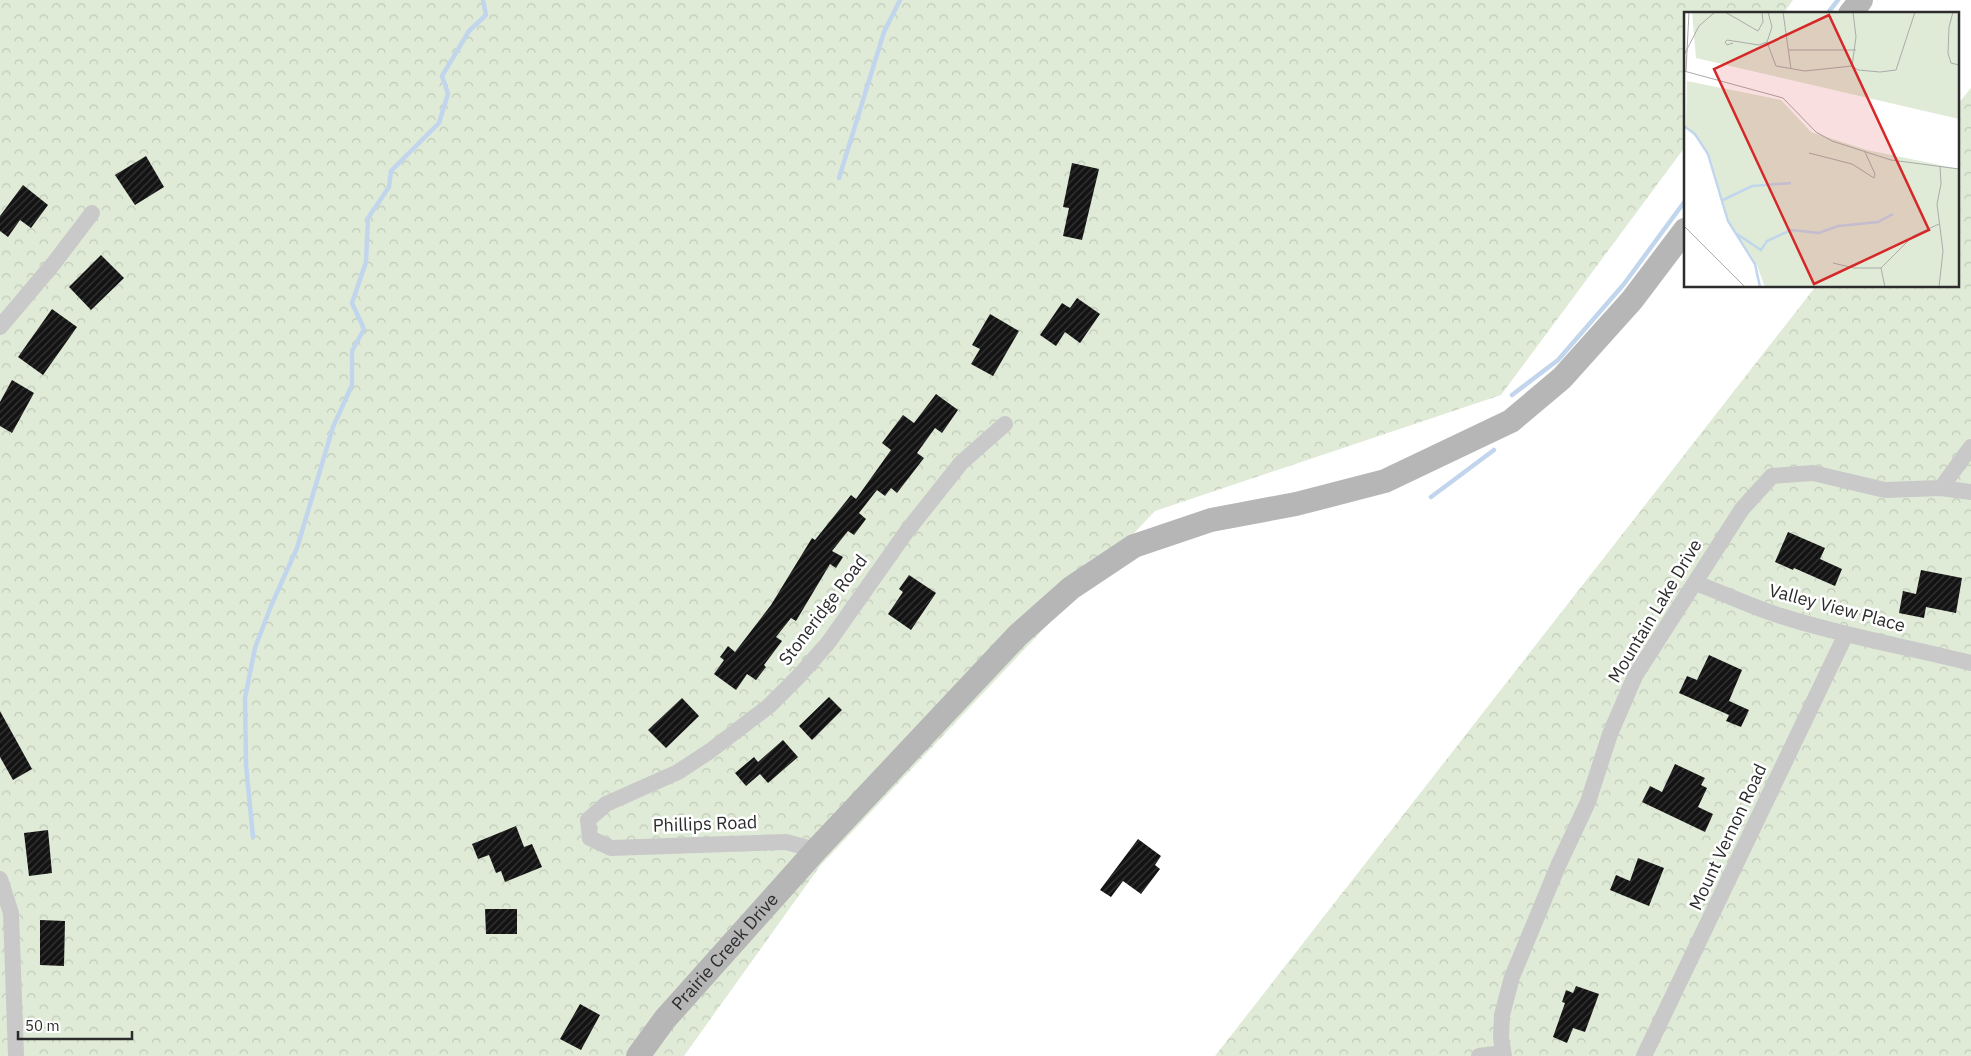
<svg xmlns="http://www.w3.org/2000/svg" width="1971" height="1056" font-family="'IBM Plex Sans',sans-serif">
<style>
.forest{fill:url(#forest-crowns)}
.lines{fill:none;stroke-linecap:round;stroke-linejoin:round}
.stream{stroke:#c1d6ed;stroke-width:4.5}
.building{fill:url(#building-hatch)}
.minor{stroke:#c9c9c9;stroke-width:16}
.secondary{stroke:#b6b6b6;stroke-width:24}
.labels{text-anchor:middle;stroke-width:5;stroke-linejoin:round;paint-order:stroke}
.street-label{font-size:18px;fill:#2c2c2c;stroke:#fff}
.inset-river{fill:none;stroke:#c1d6ed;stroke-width:2.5}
.inset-road{fill:none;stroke:#ababab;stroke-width:1}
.view{fill:#d62828;fill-opacity:0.15;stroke:#d62828;stroke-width:2.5}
.inset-edge{fill:none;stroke:#2c2c2c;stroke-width:2.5}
</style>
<defs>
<pattern id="forest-crowns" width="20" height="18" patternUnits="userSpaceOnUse" patternTransform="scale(1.25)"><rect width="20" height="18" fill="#dfebd7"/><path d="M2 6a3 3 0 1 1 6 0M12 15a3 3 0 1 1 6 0" fill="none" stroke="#c0cab9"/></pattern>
<pattern id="building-hatch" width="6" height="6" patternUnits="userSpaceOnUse" patternTransform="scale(1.25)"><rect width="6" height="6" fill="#131313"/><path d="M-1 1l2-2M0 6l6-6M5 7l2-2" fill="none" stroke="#363636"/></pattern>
</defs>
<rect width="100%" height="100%" fill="#fff"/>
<path class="forest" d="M0,0H1793L1783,14H1685V147L1501,395L1155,511L820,866L684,1056H0Z
M1971,88V1056H1215L1816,286H1957V105Z"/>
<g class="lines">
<path class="stream" d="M1827,14L1838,0
M839,178L884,32L900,0
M1512,395L1558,360L1624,284L1685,201
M1431,497L1494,450
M253,837L246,765L245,698L255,648L271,606L297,548L333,427L352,385V351L364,329L352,303L366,262L368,218L389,187L391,171L439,123L448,94L442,76L469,31L486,15L483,0"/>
</g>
<path class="building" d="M146,156L164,187L135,205L115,175Z
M1072,163L1099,169L1082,240L1063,236L1069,208L1063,207Z
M23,185L48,205L31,228L20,220L8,237L0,231V216Z
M101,255L124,278L91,310L69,287Z
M1077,298L1100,314L1080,343L1065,332L1056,346L1040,335L1062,303L1070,308Z
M52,309L77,327L43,375L18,357Z
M990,314L1019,331L993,376L971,364L980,349L972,345Z
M12,380L34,393L12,433L0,426V402Z
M936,394L958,410L942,433L935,428L917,453L924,458L897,493L891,488L885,496L877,490L859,513L866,519L854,535L848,531L832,551L843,557L836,568L830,564L796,621L791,618L776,637L782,641L764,665L766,667L756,680L747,674L736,690L714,674L724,660L720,657L728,646L735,652L771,605L812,538L815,540L851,495L856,499L891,450L882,443L903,415L914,423Z
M1788,532L1825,548L1820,559L1842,569L1835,586L1794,568L1793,570L1775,562Z
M1921,570L1962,578L1956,613L1926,607L1924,618L1899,613L1903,591L1916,594Z
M909,575L936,593L911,630L888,614L903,592L899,589Z
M1709,655L1742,670L1729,701L1749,710L1741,727L1726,721L1729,715L1679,693L1687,676L1697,680Z
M829,697L842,710L812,740L799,726Z
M682,698L699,716L666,748L648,730Z
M0,711L32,769L13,780L0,757Z
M783,740L798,757L768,783L760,774L746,786L735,773L754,757L758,762Z
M1675,764L1705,778L1701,785L1707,788L1698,807L1713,814L1705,832L1642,802L1650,786L1662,792Z
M516,826L524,847L532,844L542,867L505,882L501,871L496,873L489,855L478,859L472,844Z
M48,830L52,873L29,876L24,833Z
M1138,839L1161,856L1155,865L1160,869L1141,894L1123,881L1111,897L1100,890Z
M1638,858L1664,868L1649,906L1610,890L1616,875L1630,881Z
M485,909H517V934H486Z
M40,920L65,921L64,966L40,965Z
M1576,986L1599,994L1585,1032L1573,1028L1567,1043L1553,1037L1565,1003L1562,1002L1566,990L1573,993Z
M580,1004L600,1015L581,1050L560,1039Z"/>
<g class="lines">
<path class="minor" d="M0,327L54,263L92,213
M1941,488L1971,447
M1695,583C1724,593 1751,607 1781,616C1843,636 1908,647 1971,663
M816,850L786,842L611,848L590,838L588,820L606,804L678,772L710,751L769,706L799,676L828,643L907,531L961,463L1005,424
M0,879L11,913L16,1056
M1479,1056L1503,1053
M1504,1056L1501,1038L1502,1015L1512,977L1558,866L1588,802L1610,734L1635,676L1742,509L1772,476L1813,473L1885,490L1941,488L1971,492
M1644,1056L1846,634"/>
<g class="secondary">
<path d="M1850,14L1861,0"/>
<path id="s1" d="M638,1056L665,1019L816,850L1018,635L1071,588L1134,546L1211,520L1296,504L1385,481L1511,421L1562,378L1632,300L1685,230"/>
</g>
</g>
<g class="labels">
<g class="street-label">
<text transform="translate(1837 608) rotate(15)" y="6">Valley View Place</text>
<text transform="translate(823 610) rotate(-53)" y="6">Stoneridge Road</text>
<text transform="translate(1655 611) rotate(-59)" y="6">Mountain Lake Drive</text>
<text transform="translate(705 824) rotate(-2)" y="6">Phillips Road</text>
<text transform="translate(1728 837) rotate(-65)" y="6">Mount Vernon Road</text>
<text dy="6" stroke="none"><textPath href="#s1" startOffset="136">Prairie Creek Drive</textPath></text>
</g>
</g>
<g transform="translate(1684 12)">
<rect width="275" height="275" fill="#fff"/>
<path d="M8,0H275V107L12,46ZM3,69L97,88L127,120L183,138L275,157V275H81L72,251L45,209L25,141L2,114Z" fill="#dfebd7"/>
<path class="inset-river" d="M0,114L11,122L24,142L44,209L71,252L76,275M39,188L68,174L107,171M53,222L77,238L83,229L107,218L135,221L154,214L194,210L209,202"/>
<path class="inset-road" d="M41,0L74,19L79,10L78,0M84,0L88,15L83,30L92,54L121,59L168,54M99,0L107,57M269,0L265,15L264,41L267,51L275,53M49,31L43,33L41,30L43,28L75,33L83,30M105,38H172M0,43L15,14L31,0M168,54L174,58L196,60L212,58L231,0M168,54L172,25L169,0M0,59L99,86L132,120L148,129L207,148L275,157M2,59L5,0M125,141L168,152L190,166L191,162L181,140M0,214L61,275M149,251L170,256H197L229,224L255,212M197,256L201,275M255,275L259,239L253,192L257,172L256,154"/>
<path class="view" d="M145,3L245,218L130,272L30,57Z"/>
<rect width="275" height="275" class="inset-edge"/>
</g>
<path d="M18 1031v8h114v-8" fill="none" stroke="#2c2c2c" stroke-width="2.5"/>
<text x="25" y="1031" font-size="15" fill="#2c2c2c" stroke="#ffffff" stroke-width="4" paint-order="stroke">50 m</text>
</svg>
